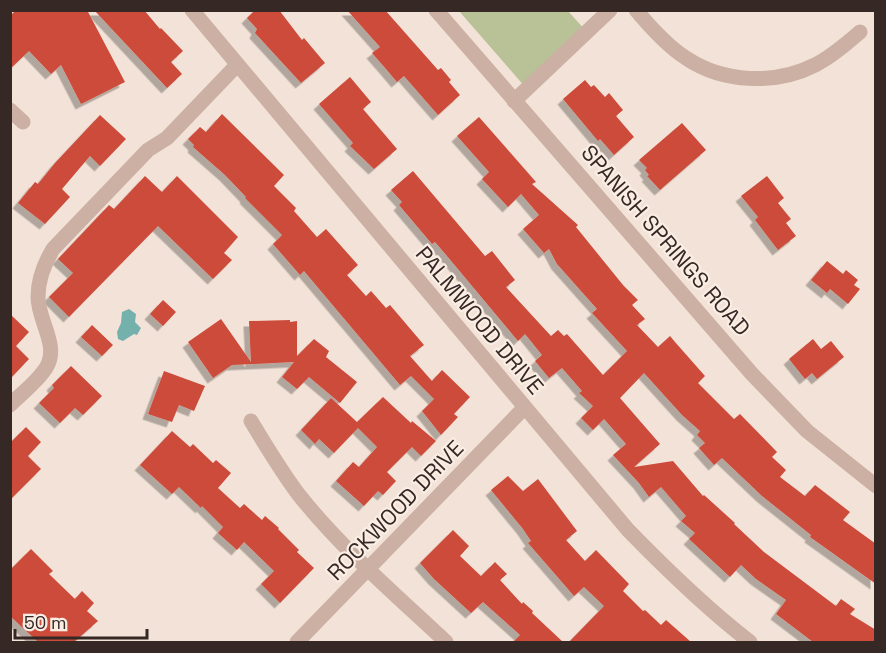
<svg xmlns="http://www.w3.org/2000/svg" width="886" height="653" viewBox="0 0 886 653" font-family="'Space Grotesk',sans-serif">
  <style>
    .green { fill: #b9c297 }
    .water { fill: #75b1ac }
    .building { fill: #cd4b3a; filter: url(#shadow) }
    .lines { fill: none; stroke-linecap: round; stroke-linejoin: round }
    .minor { stroke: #cbb0a3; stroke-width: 15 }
    .tertiary { stroke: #cbb0a3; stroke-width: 15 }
    .labels { text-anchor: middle; stroke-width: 4.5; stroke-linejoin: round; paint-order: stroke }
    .street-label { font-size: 22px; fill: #352825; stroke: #faede3 }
  </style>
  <defs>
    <filter id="shadow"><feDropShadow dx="-5.5" dy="5.5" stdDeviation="0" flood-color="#0004"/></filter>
  </defs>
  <rect width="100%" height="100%" fill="#f2e2d7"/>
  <path class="green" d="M459 11H568L586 31 526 88Z"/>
  <path class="water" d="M129 309 136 314 135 322 141 328 137 335 134 334 123 341 118 339 117 332 121 323 122 312Z"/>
  <path class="building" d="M16 10H87L125 82 81 104 61 65 51 74 29 51 10 69V16Z
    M94 10H144L160 29 161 28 183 51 171 62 182 74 167 88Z
    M255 10H279L302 40 304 38 325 63 301 83 255 33 257 29 247 18Z
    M347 10H385L438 70 441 68 451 80 449 82 460 95 438 115 404 76 397 82 386 69 372 53 380 47Z
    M350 77 371 102 363 109 397 149 374 169 350 146 353 143 319 104Z
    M585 80 591 87 594 85 605 97 609 93 623 110 616 116 634 137 614 155 600 139 598 141 563 99Z
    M222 114 284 175 274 186 296 208 294 211 317 237 326 229 358 265 347 275 366 296 371 291 386 308 390 305 424 345 410 356 432 381 442 370 470 397 454 414 458 417 441 435 422 411 434 399 411 376 400 385 304 271 300 275 273 244 282 235 245 198 246 197 225 175 193 147 194 145 188 139 200 127 206 132Z
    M100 115 126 139 100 166 90 156 62 189 70 197 45 224 18 203 35 182 38 184 55 163Z
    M479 117 536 182 532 184 578 225 576 227 623 285 638 300 632 305 645 319 637 325 658 347 670 336 675 342 705 376 698 383 734 419 740 414 777 452 772 457 786 470 780 477 805 496 815 485 850 512 843 520 876 544V584L810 537 811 535 762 496 722 458 714 465 699 448 705 443 697 435 700 431 682 415 644 373 620 398 660 444 634 467 673 461 703 496 704 495 735 523 734 524 764 552 836 606 841 599 855 609 850 614 876 630V642H813L776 614 786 600 756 579 741 565 730 577 689 539 695 533 681 521 686 516 661 487 649 497 639 483 613 455 626 444 604 419 593 430 581 418 593 406 579 393 582 391 562 368 549 378 535 361 542 355 525 334 518 341 447 256 435 242 432 244 399 205 402 202 391 190 413 171 485 256 492 251 515 280 506 287 551 336 558 330 564 336 567 334 603 375 627 351 592 313 597 309 557 264 549 249 544 253 523 229 539 215 521 194 508 207 482 179 489 172 457 136Z
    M682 123 706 150 660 190 647 176 649 175 645 170 647 168 639 160Z
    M145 176 162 192 177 176 238 237 224 253 232 260 213 279 158 226 69 317 49 297 73 273 58 259 109 205 114 209Z
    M767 176 784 198 778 203 791 219 786 223 796 236 778 250 755 220 758 217 741 196Z
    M827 261 843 274 846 270 858 280 854 285 860 289 848 304 830 289 827 293 811 280Z
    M163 300 176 312 163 326 150 314Z
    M10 314 29 332 16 346 29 359 10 379Z
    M221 319 251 362 249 321 290 320V322L297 321V356L314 339 329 351 326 357 357 382 340 403 309 377 297 389 282 377 294 362 232 365 213 378 188 342Z
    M92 325 113 345 102 356 81 337Z
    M813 339 821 349 831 341 844 357 817 379 812 373 805 379 789 359Z
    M71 366 102 396 83 415 75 408 60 423 39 403 54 388 52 385Z
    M164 371 205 386 194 411 179 405 172 422 148 414Z
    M383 397 411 423 412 421 436 441 421 456 412 447 387 472 396 481 383 495 378 491 364 506 336 481 353 462 359 467 377 447 358 428 334 453 319 439 315 444 301 430 331 398 357 422Z
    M26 427 41 442 28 456 41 469 10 500V443Z
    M172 431 190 447 193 444 213 463 216 460 231 473 218 488 240 508 244 504 262 520 265 516 279 528 278 529 299 550 297 552 314 568 280 603 261 584 274 571 244 542 237 550 218 533 223 527 202 506 201 508 179 487 172 494 140 465Z
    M508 476 523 491 538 479 577 531 566 540 585 561 596 550 629 584 623 591 643 611 645 610 661 625 666 620 691 642H569L604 606 584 587 574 596 528 543 531 541 523 529 491 490Z
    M453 530 469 546 460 556 481 576 495 562 507 574 500 580 522 604 523 602 533 611 532 613 563 642H513L520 635 483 602 471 613 434 579 420 563Z
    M31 549 53 571 49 574 75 599 82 591 94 603 87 611 98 621 74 642H38L10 616V570Z"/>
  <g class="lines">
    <path class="minor" d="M192 10 628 530C667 570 706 608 750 642
      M636 10C651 28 667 46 686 58 723 83 776 85 815 65 831 57 846 44 860 32
      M514 101 610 10
      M10 110 23 122
      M10 405C22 393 37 382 46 368 60 346 38 321 38 297 38 279 44 264 53 249L148 150 167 138 237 65
      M251 421C266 446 281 471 299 495 342 549 396 595 446 642
      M297 642 524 408"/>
    <path class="tertiary" d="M436 10 752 374 807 431 876 486"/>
  </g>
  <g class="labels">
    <g class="street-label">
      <text transform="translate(666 240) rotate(49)" y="8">SPANISH SPRINGS ROAD</text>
      <text transform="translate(480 320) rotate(50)" y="8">PALMWOOD DRIVE</text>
      <text transform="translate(395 510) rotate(-46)" y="8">ROCKWOOD DRIVE</text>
    </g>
  </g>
  <rect width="886" height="653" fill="none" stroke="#352825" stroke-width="24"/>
  <path d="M15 629v9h132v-9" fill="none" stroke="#352825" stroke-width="3"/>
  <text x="24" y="629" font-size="18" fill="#352825" stroke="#faede3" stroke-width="4.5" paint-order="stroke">50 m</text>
</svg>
